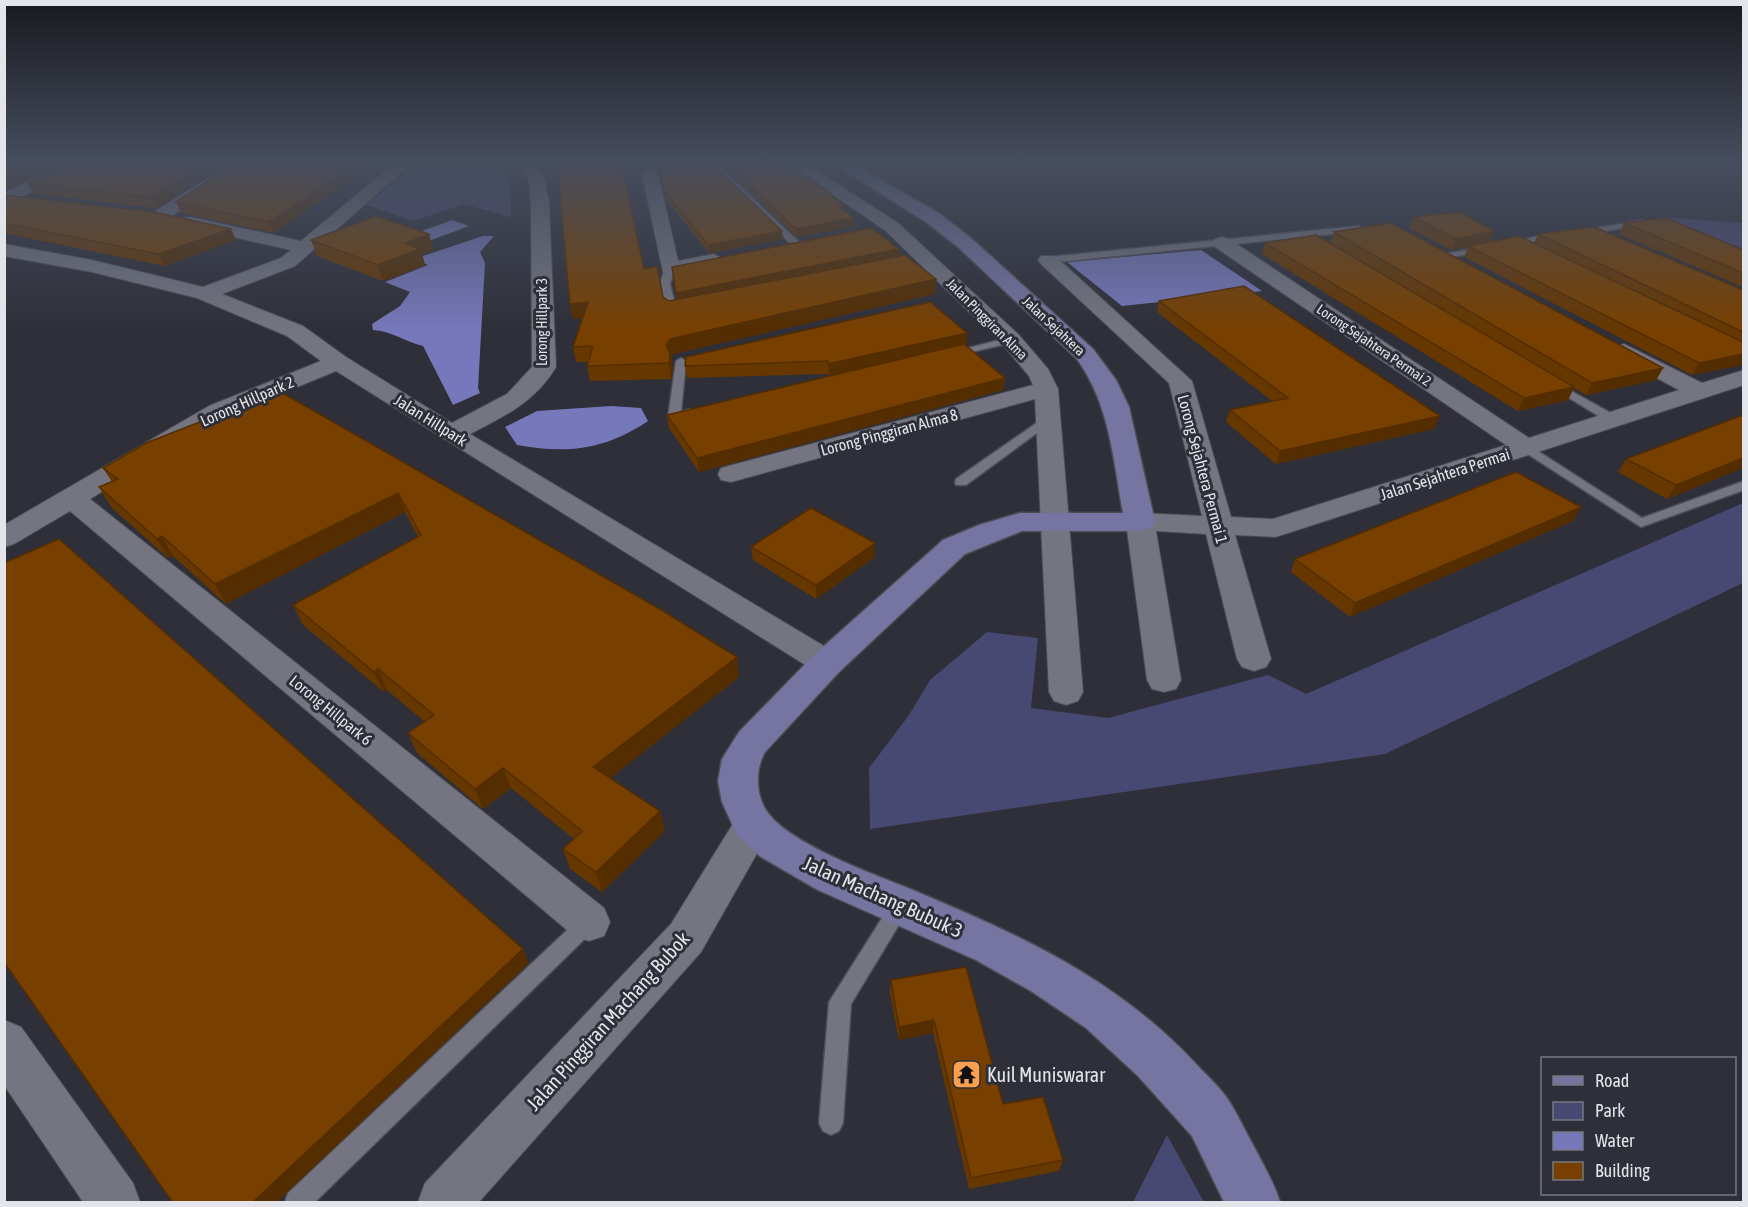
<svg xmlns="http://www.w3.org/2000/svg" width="1748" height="1207" viewBox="0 0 1748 1207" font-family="'Asap Condensed',sans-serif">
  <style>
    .green { fill: #484972 }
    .water { fill: #7678bb }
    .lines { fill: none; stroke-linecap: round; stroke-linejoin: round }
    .service-casing { stroke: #4c4d54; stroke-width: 3 }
    .minor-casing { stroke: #4c4d54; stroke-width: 2 }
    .secondary-casing { stroke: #4c4d54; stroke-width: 3 }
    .service { fill: #747580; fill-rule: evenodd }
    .minor { fill: #747580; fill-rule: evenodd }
    .secondary { fill: #7675a1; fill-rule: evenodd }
    .wall { fill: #673700 }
    .shaded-wall { fill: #542d00 }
    .building { fill: #784000; stroke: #542d00; stroke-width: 1.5 }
    .labels { text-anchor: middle; stroke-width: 6; stroke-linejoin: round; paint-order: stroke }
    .far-street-label { font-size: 14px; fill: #e4e5eb; stroke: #2e2f38 }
    .street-label { font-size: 16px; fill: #e4e5eb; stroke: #2e2f38 }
    .near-street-label { font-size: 20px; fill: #e4e5eb; stroke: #2e2f38 }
    .near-poi-label { font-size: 20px; fill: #e4e5eb; stroke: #2e2f38; text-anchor: start }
  </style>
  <rect width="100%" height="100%" fill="#2e2f38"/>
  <path class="green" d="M420 162H500L510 186 511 217 464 204 413 221 366 205Z
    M1658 217 1743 223V252Z
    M1743 503V583L1385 754 870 829 869 768 909 715 930 680 987 632 1038 638 1031 708 1108 718 1268 675 1306 694Z
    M1167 1135 1204 1202H1133Z"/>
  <path class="water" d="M452 220 469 226 426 242 408 236Z
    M483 236H494L480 252 485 263 478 388 480 393 453 405 423 346C403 341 392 331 373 330L372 324 400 306 410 292 385 282 428 265 414 259Z
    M1201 250 1262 291 1122 306 1067 262Z
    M611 406 641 408 648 421C605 450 567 454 517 445L505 427 537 411Z"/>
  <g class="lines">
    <defs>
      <path id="service" d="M707 162H715L800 243V247H794Z
        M1641 220 1644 221V225L1579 235 1575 232Z
        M1359 226 1363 229 1362 231 1048 263 1043 260 1048 257Z
        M1555 232 1558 233V237L1508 247 1504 244Z
        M1485 246 1488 247V251L1446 258 1441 255Z
        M670 265 675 268 670 284 676 307 681 306 686 309 672 314 667 311 660 284 665 268Z
        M1011 337 1016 340 1015 342 950 357 945 354Z
        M681 358 686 361 681 412 690 409 696 413 674 421 668 417 676 361Z
        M1555 382 1618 417 1620 420 1618 423H1610L1551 387V383Z
        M1048 415 1054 419 1052 422 966 485H956L955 482 956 479Z
        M1527 444 1642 518 1744 481V490L1641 527 1523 451V445Z
        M901 896 908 899 911 905 851 1004 843 1123 839 1131 831 1135 823 1131 819 1123 829 1002 894 899Z
        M589 913 596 916 599 922 596 928 315 1202H285L288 1193 582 916Z"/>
      <path id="minor" d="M68 162H88L13 202H4V193Z
        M233 162H251L166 220H154L151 216 154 212Z
        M396 162H413L295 266 222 294 303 326 346 357 452 423 507 394 532 367 531 203 529 181 520 162H536L545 181 549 203 556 367C535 402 505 416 470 434L839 655 844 663 839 671 827 675 815 671 336 371 227 416 90 499 604 908 610 922 604 936 589 941 574 936 70 511 14 544 4 547V525L209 406 321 361 287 336 197 298 92 272 4 256V244L92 260 203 287 281 258 291 250 184 226 181 222 184 218 190 217 301 241Z
        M785 162H803L898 223 1019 335 1048 369 1058 389 1083 692 1078 701 1066 705 1054 701 1049 692 1035 399 731 482 721 480 718 474 721 468 1033 385 1029 376 1003 345 886 231Z
        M650 169 658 174 678 261 714 254 724 260 721 264 670 274 663 272 642 174Z
        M1222 237 1229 239 1529 438 1679 390 1616 356 1613 351 1616 346 1624 344 1702 383 1744 370V385L1285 534 1275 537 1235 535 1271 659 1266 667 1254 671 1242 667 1237 659 1206 534 1156 531 1181 680 1176 689 1164 692 1152 689 1147 680 1126 522 1130 516 1140 513 1202 516 1169 383 1041 264 1038 260 1041 256H1055L1192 381 1231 517 1273 519 1506 445 1215 247 1213 243 1215 239Z
        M753 809 767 814 773 825 701 952 479 1202H418L425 1183 671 924 739 814Z
        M4 1020 21 1027 133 1183 140 1202H83L4 1085Z"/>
      <path id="secondary" d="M831 162H850L940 214 972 239 1093 349 1116 380 1129 407 1155 522 1151 528 1140 531H1022L965 554 839 672 765 752C755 769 755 796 768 813 790 843 867 872 903 886 1013 932 1112 974 1196 1064 1207 1076 1221 1088 1229 1101 1238 1115 1245 1131 1253 1145 1263 1164 1274 1183 1280 1202H1224L1192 1136 1138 1076 1086 1028 1031 991 976 960 818 890 761 857 738 837 722 802 718 781 722 759 739 732 815 654 943 540 979 525 1020 513H1123C1113 458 1110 405 1077 359L958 247 926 222Z"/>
    </defs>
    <use href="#service" class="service-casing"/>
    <use href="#minor" class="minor-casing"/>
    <use href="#secondary" class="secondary-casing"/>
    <use href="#service" class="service"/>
    <use href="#minor" class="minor"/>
    <use href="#secondary" class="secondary"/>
  </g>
  <path class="wall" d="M69 162H229L156 208 33 194 28 183Z
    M236 162H375L274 233 181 213 176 202Z
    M550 162H617L644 269 663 297 669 301 677 300 672 267 899 257 935 294 673 354 671 356 673 368 671 379 590 381 587 366 588 362H576L573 347 583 318 573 319 570 304 559 183Z
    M718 162H783L854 218V226L797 237Z
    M656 164 783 239 709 253 666 199 660 173 657 171Z
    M4 195 236 240 164 266 4 233Z
    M1413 217 1494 231 1490 241 1534 243 1538 234 1743 290V354L1692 375 1464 257 1468 246 1452 250 1409 228Z
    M1624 223 1743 250V287L1619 234Z
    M1334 232 1663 368 1656 380 1586 395 1574 388 1568 400 1518 411 1262 254 1265 243H1330Z
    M429 234 433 250 422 254 425 265 383 281 317 256 311 240Z
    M1159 301 1434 429 1276 464 1226 422 1230 410 1272 401 1157 312Z
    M967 333 966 345H965L1005 378 1003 390 699 472 669 428 667 415 829 376 828 374 687 378 685 366Z
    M279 391 737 657 739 677 610 778 660 811 665 831 602 892 570 869 563 849 574 839 511 788 483 809 417 753 408 733 425 722 387 690 384 692 303 625 293 605 418 537 405 512 226 604 173 556 168 558 111 507 99 487 112 482 103 468Z
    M1743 415V468L1667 499 1618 472 1626 459Z
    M1581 507 1573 521 1350 617 1291 572 1295 559Z
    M751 547 875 557 816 599 753 560Z
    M966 967 1003 1104 1063 1160 1059 1171 969 1189 933 1033 899 1040 890 994 891 980Z"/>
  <path class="shaded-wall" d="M38 162H64L4 192V178Z
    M209 162H229L156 208 151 197Z
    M357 162H375L274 233 269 222Z
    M854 218V226L797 237 796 229Z
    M231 229 236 240 164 266 158 254Z
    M782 231 783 239 709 253 708 245Z
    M1494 231 1490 241 1452 250 1456 239Z
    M429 234 433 250 422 254 425 265 383 281 378 265 406 243Z
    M899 249V260L678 304 676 293Z
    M936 279 935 294 673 354 671 356 673 368 671 379 666 345 670 339Z
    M588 302 591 317 573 319 570 304Z
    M967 333 966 345 829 376 828 364Z
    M1743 354V365L1692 375 1699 363Z
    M1663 368 1656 380 1586 395 1592 383Z
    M1005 378 1003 390 699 472 697 458Z
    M1574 387 1568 400 1518 411 1524 398Z
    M1440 416 1434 429 1276 464 1280 451Z
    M1743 458V468L1667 499 1676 485Z
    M398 493 405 512 226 604 215 584Z
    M1581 507 1573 521 1350 617 1355 603Z
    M162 536 173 556 168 558 157 539Z
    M875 543V557L816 599V585Z
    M737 657 739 677 599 787 593 767Z
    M378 669 387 690 384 692 374 672Z
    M503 768 511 788 483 809 475 789Z
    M660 811 665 831 602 892 596 872Z
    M523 949 529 963 276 1203H252Z
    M934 1020 933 1033 899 1040V1027Z"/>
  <path class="building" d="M4 162H38L4 178Z
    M69 162H209L151 197 28 183Z
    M236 162H357L269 222 176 202Z
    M552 162H617L623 171 644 269 657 266 663 297 669 301 905 255 936 279 670 339 666 345 670 353 669 363 587 366 593 346 573 347 588 302 570 304 558 174Z
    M673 162H710L782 231 708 245 665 192 659 166 656 164Z
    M725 162H783L790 167 816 182 844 206 840 207 854 218 796 229Z
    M4 195 154 212 231 229 158 254 4 223Z
    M1460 212 1494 231 1456 239 1413 217Z
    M376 216 429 234 406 243 420 249 378 265 311 240Z
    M1666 218 1743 250V273L1624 223Z
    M1391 223 1663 368 1592 383 1334 232Z
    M1594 227 1743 290V332L1538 234Z
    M871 228 899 249 676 293 672 267Z
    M1316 235 1574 387 1524 398 1265 243Z
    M1519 236 1743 342V354L1699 363 1468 246Z
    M1244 286 1440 416 1280 451 1230 410 1288 398 1159 301Z
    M930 302 967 333 828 364V361L685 366 686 357Z
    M964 344 1005 378 697 458 667 415Z
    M279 391 663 611 737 657 593 767 660 811 596 872 563 849 582 831 503 768 475 789 408 733 434 715 378 669 374 672 293 605 421 535 398 493 215 584 162 536 157 539 99 487 118 479 103 468 146 443Z
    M1743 415V458L1676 485 1626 459Z
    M1516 472 1581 507 1355 603 1295 559Z
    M811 508 875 543 816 585 751 547Z
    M59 539 523 949 252 1203H173L4 962V563Z
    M966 967 1003 1104 1043 1097 1063 1160 971 1178 934 1020 899 1027 891 980Z"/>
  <linearGradient id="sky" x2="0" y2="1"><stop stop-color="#191a1f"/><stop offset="0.49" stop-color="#464d5e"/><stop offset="1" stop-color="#464d5e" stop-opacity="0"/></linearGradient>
  <rect width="1748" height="331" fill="url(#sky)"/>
  <defs>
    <symbol id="temple-square" viewBox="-11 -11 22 22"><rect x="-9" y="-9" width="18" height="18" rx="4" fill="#fa9f4e" stroke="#2e2f38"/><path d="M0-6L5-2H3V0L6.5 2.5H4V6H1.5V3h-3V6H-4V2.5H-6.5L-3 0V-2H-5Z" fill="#111"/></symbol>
  </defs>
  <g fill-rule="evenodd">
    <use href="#temple-square" x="950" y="1058" width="33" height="33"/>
  </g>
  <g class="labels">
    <g class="far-street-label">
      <text transform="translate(987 319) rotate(45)" y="5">Jalan Pinggiran Alma</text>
      <text transform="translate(542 322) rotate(-90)" y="5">Lorong Hillpark 3</text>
      <text transform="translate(1054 326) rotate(43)" y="5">Jalan Sejahtera</text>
      <text transform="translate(1374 345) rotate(34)" y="5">Lorong Sejahtera Permai 2</text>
    </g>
    <g class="street-label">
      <text transform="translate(247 401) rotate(-24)" y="6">Lorong Hillpark 2</text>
      <text transform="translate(431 420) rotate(32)" y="6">Jalan Hillpark</text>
      <text transform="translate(889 432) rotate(-15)" y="6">Lorong Pinggiran Alma 8</text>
      <text transform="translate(1203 469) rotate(75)" y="6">Lorong Sejahtera Permai 1</text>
      <text transform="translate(1445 474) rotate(-18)" y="6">Jalan Sejahtera Permai</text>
      <text transform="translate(331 710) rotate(39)" y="6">Lorong Hillpark 6</text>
    </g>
    <g class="near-street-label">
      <text transform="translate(883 897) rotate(24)" y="7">Jalan Machang Bubuk 3</text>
      <text transform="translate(608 1021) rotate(-48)" y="7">Jalan Pinggiran Machang Bubok</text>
    </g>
    <g class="near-poi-label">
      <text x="987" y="1082">Kuil Muniswarar</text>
    </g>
  </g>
  <rect width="1748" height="1207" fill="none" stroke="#e4e5eb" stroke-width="12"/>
  <rect x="1541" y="1057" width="195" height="138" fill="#2e2f38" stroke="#777880" stroke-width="1.5"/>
  <rect x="1553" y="1076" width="30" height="9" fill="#7675a1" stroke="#777880" stroke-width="1.5"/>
  <text x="1595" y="1087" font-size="18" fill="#e4e5eb">Road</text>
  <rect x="1553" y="1102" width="30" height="18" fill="#484972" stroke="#777880" stroke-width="1.5"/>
  <text x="1595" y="1117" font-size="18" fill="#e4e5eb">Park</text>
  <rect x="1553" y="1132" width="30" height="18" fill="#7678bb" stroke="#777880" stroke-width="1.5"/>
  <text x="1595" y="1147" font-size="18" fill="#e4e5eb">Water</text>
  <rect x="1553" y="1162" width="30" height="18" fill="#784000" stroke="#777880" stroke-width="1.5"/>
  <text x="1595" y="1177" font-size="18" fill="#e4e5eb">Building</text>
</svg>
